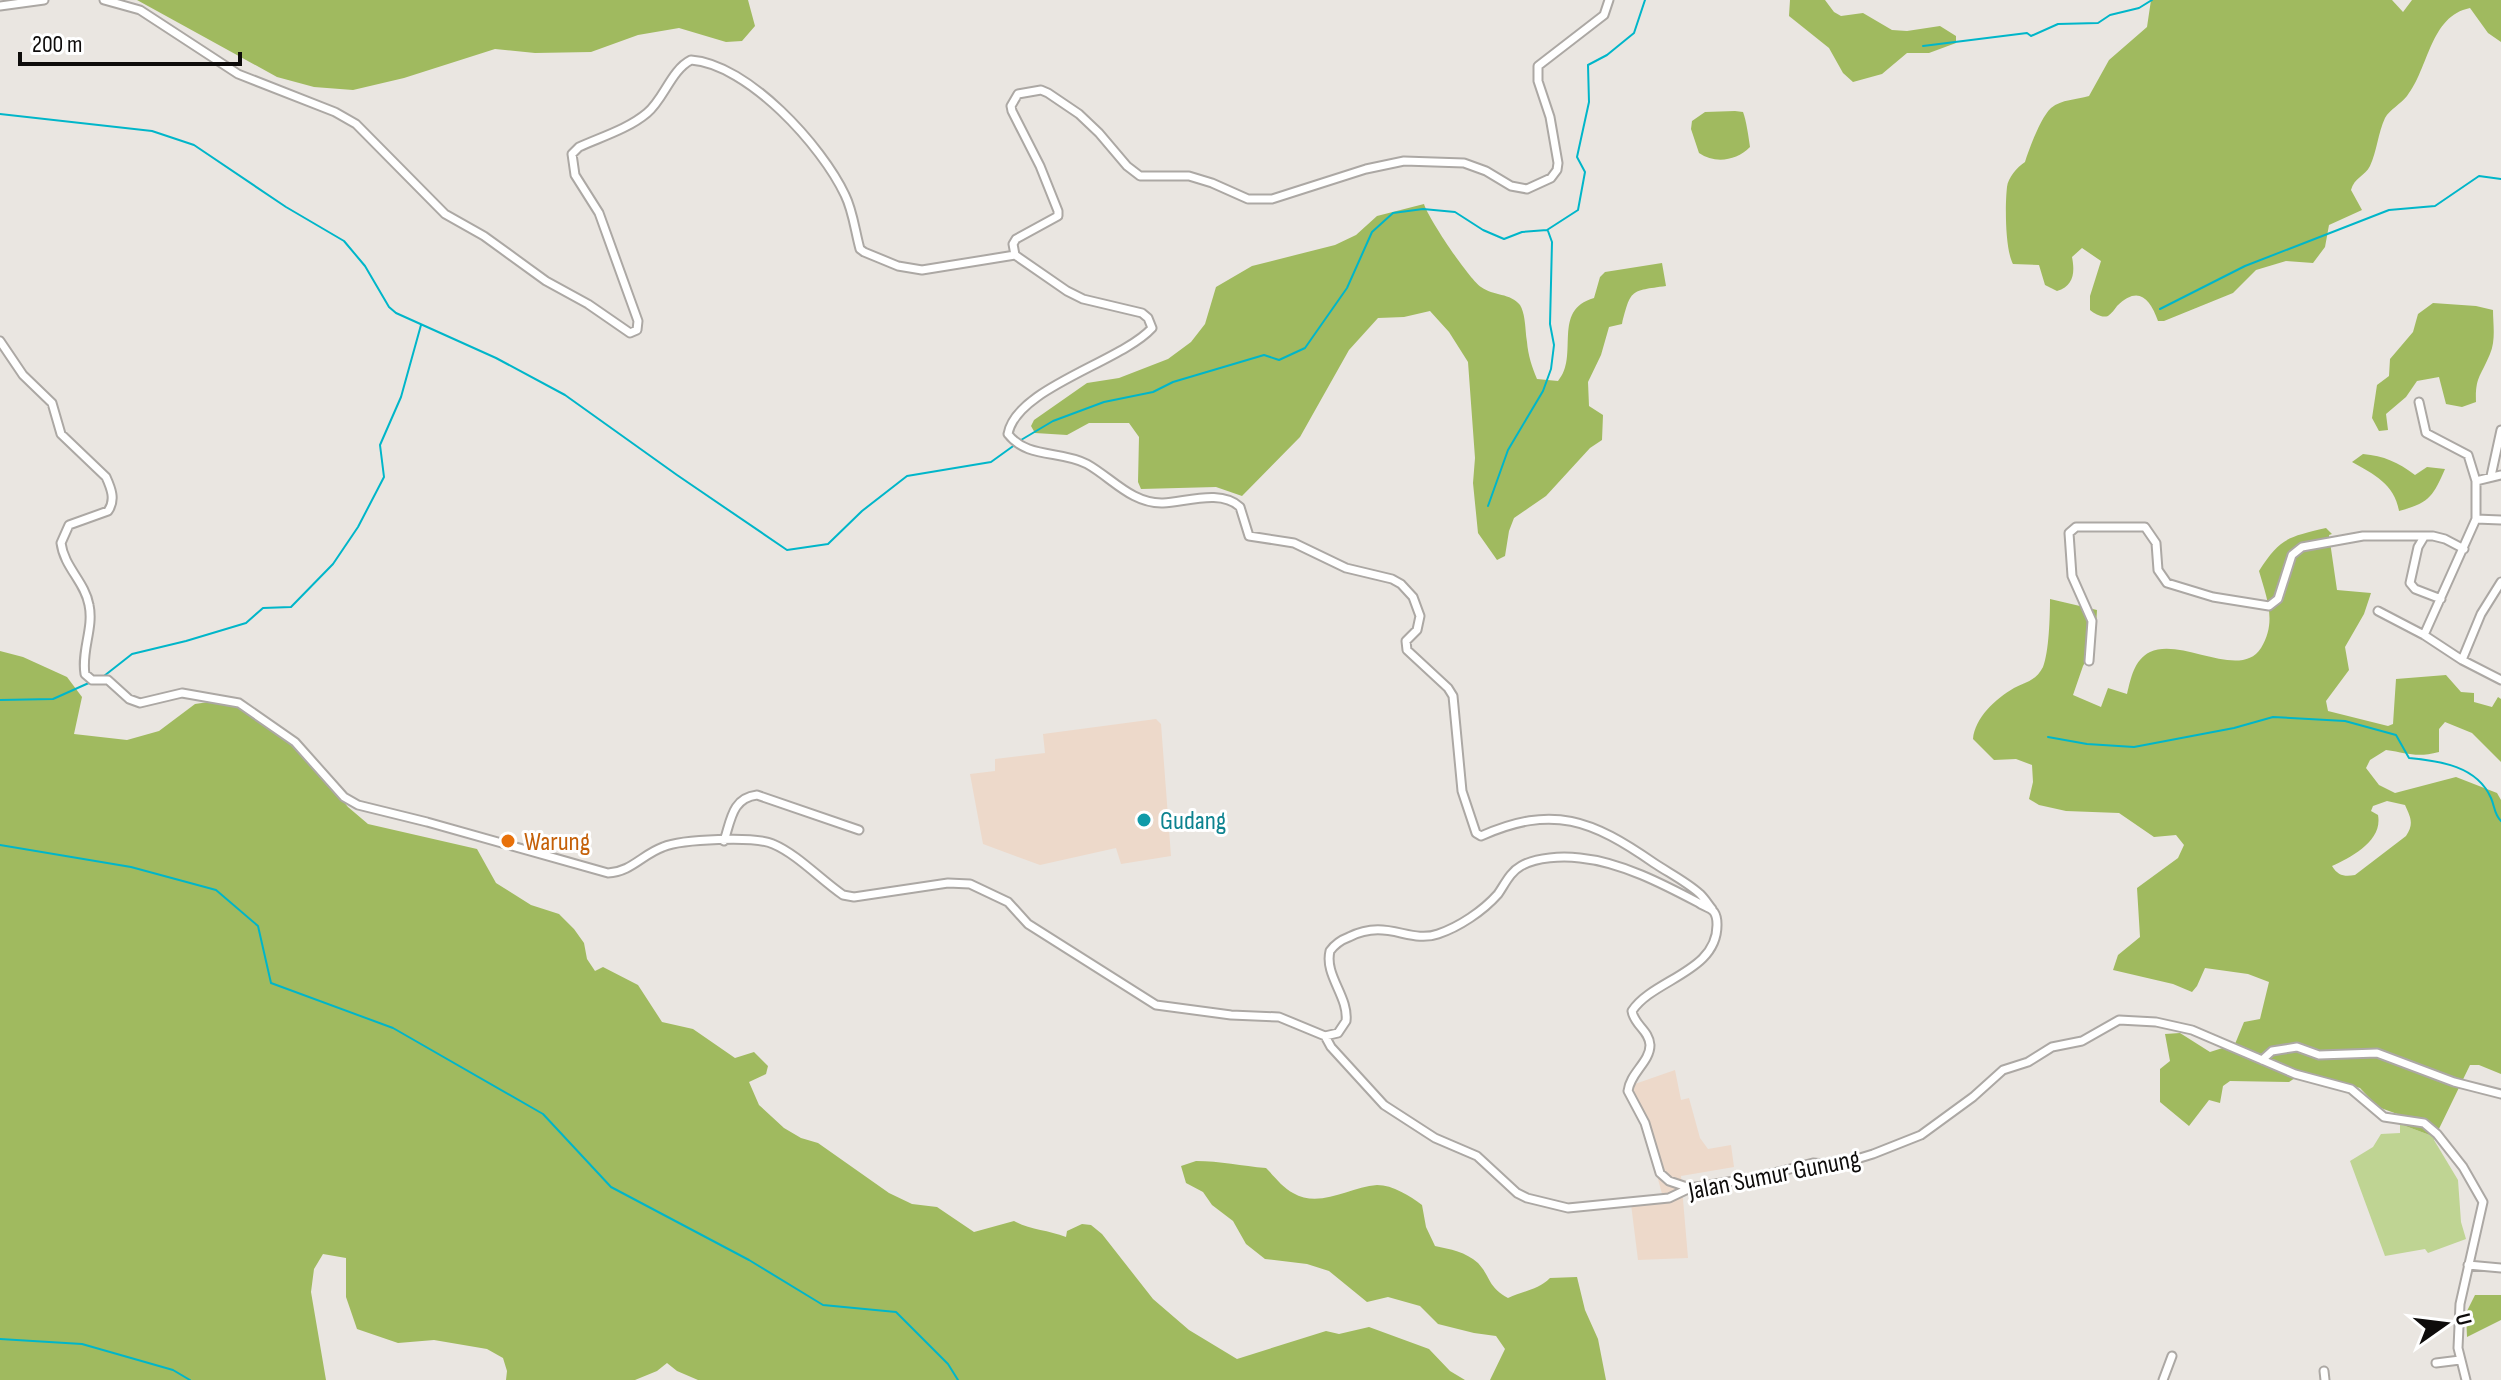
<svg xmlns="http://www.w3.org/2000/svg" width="2501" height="1380" viewBox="0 0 2501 1380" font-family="'Sofia Sans Condensed',sans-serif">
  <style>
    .industrial { fill: #edd9ca }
    .green { fill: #bfd493 }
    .forest { fill: #a0ba5f; fill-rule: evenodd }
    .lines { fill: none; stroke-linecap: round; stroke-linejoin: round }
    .stream { stroke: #00b6c9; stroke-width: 2 }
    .street-casing { stroke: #aca8a4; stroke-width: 11 }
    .street { stroke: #fff; stroke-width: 7 }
    .culture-dot { fill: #0f9aa8; stroke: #fff; stroke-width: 3 }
    .food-dot { fill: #e8710a; stroke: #fff; stroke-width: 3 }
    .labels { text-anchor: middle; stroke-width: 6; stroke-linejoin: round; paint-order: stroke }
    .culture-label { font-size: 26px; fill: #0d838f; stroke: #fff; text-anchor: start }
    .food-label { font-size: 26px; fill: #c56008; stroke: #fff; text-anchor: start }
    .street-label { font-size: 26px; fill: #0e0c0b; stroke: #fff }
  </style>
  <rect width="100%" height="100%" fill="#eae6e1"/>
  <path class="industrial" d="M1156 719 1161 724 1171 856 1121 864 1116 848 1040 865 983 844 970 774 995 771V759L1045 753 1043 734Z
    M1675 1070 1681 1100 1689 1098 1700 1138 1708 1149 1731 1145 1734 1167 1681 1176 1688 1258 1638 1260 1631 1204 1664 1201 1632 1085Z"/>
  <path class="green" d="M2400 1124 2435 1137 2434 1140 2458 1180 2461 1222 2466 1239 2428 1253 2425 1249 2385 1256 2350 1161 2373 1147 2381 1134 2400 1133Z"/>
  <path class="forest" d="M137 0H748L755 26 742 41 726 42 679 28 638 35 591 52 535 53 495 49 404 78 353 90 314 87 277 77Z
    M1790 0H1825L1834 12 1841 16 1863 13 1892 30 1907 31 1940 26 1956 36V43L1929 53H1907L1882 74 1853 82 1843 73 1829 48 1789 16Z
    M2151 0H2392L2403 12 2412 0H2501V42L2488 33 2470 8C2430 16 2429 68 2407 96 2401 104 2390 109 2385 118 2378 133 2377 151 2370 166 2365 176 2354 178 2351 190L2362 210 2329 225 2325 247 2313 263 2286 261 2256 270 2233 293 2164 321H2158C2150 298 2138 285 2117 306 2115 309 2111 314 2108 316 2102 318 2095 314 2090 310V296L2101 261 2082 248 2072 257C2075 272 2074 286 2057 291L2045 285 2039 265 2013 264C2005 249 2005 205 2007 187 2008 178 2017 167 2025 162 2029 149 2041 117 2051 108 2062 99 2076 100 2089 96L2109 60 2147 27Z
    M1735 111 1743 112C1746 119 1749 139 1750 147 1736 161 1715 164 1699 153L1691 129 1692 121 1705 112Z
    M1424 204C1428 218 1469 279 1481 287 1493 296 1511 293 1520 305 1526 315 1525 331 1527 342 1528 355 1532 367 1537 379L1558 381C1580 356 1551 310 1594 298L1600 277 1605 272 1662 263 1666 286C1630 291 1631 289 1622 324L1609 327 1601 355 1588 382 1589 406 1603 415 1602 440 1590 448 1546 496 1514 518 1509 531 1505 556 1497 560 1478 533 1473 483 1475 458 1468 362 1449 332 1430 311 1404 317 1378 318 1349 350 1300 437 1242 496 1216 487 1141 489 1138 482 1139 437 1129 423H1089L1067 435 1035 433 1031 426 1034 420 1087 383 1119 378 1168 359 1191 342 1205 324 1216 287 1252 266 1335 245 1356 235 1377 216Z
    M2433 303 2476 306 2493 310C2493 324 2496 340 2490 354 2481 376 2475 377 2476 402L2462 407 2446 404 2439 377 2417 381 2406 397 2386 414 2388 430 2379 431 2372 418 2377 385 2389 376 2390 359 2413 332 2418 314Z
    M2363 454C2384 456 2398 462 2415 475L2427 467 2445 469C2433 496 2430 503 2399 511 2395 485 2374 474 2352 462Z
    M2326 528 2332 534 2329 535 2337 590 2371 593 2364 614 2345 647 2349 670 2326 701 2328 711 2388 726 2393 724 2396 679 2446 675 2461 692 2474 693V702L2492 707 2498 697 2501 699V762L2472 733 2445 722 2439 729V752C2416 758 2408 753 2386 750L2370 760 2366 768 2379 785 2395 793 2456 777 2497 793 2501 800V1074L2479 1065H2470L2435 1137 2400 1124V1115L2378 1107 2360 1088 2304 1072 2289 1082 2230 1081 2223 1086 2220 1103 2209 1100 2189 1126 2160 1102V1069L2170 1061 2165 1034 2180 1033 2210 1052 2235 1044 2244 1022 2260 1019 2269 982 2248 974 2205 968 2197 986 2192 992 2173 984 2113 970 2118 955 2140 937 2137 888 2178 858 2184 845 2176 835 2154 837 2119 813 2066 811 2039 805 2029 799 2033 782 2032 765 2016 759 1994 760 1973 739C1975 718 1995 699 2014 688 2025 682 2036 681 2043 667 2049 652 2050 616 2050 599L2097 610 2095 644 2083 666 2073 695 2101 707 2108 688 2127 694C2131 678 2134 660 2150 652 2182 637 2240 681 2261 648 2277 622 2267 599 2259 571 2280 538 2288 537 2326 528ZM2387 801 2405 805C2411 818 2414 824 2406 836L2355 875C2345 877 2338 876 2332 866 2351 857 2383 841 2378 815L2371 811 2373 806Z
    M0 651 23 657 67 677 82 697 74 734 127 740 159 731 195 704 215 701 236 705 295 744 348 807 368 824 477 849 496 883 531 905 559 914 574 929 584 943 587 959 595 971 603 967 638 985 662 1022 693 1029 735 1058 754 1052 768 1066 766 1074 749 1082 759 1105 784 1128 801 1138 818 1143 889 1193 912 1204 937 1207 974 1232 1014 1221C1030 1230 1048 1230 1066 1237L1067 1231 1082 1224 1091 1225 1102 1234 1153 1299 1189 1330 1237 1359 1326 1331 1339 1334 1369 1327 1429 1349 1450 1371 1465 1380H698L677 1371 667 1363 657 1371 635 1380H506L507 1371 503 1358 487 1349 434 1340 398 1343 357 1329 346 1297V1258L323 1254 314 1269 311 1292 326 1380H0Z
    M1196 1161C1220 1161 1242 1166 1266 1168 1274 1176 1283 1188 1293 1193 1320 1209 1349 1187 1377 1185 1393 1185 1410 1196 1422 1205L1426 1227 1435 1246C1450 1249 1466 1252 1478 1263 1491 1277 1487 1286 1508 1298 1523 1291 1538 1290 1550 1278L1577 1277 1585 1310 1598 1339 1606 1380H1490L1505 1349 1496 1336 1474 1333 1438 1324 1420 1306 1388 1297 1367 1302 1329 1271 1307 1264 1265 1259 1246 1244 1233 1221 1212 1205 1203 1192 1186 1183 1181 1166Z
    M2475 1295H2501V1320L2467 1337 2466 1313Z"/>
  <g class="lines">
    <path class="stream" d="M1923 46 2027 33 2031 36 2058 24 2098 23 2110 15 2139 8 2152 0
      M0 114 152 131 194 145 286 207 344 241 365 266 389 307 396 313 496 358 565 395 677 475 787 550 828 544 862 511 907 476 991 462 1016 444
      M2160 309 2245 266 2389 210 2435 206 2479 176 2501 179
      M1021 440 1053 421 1104 402 1153 392 1173 382 1264 355 1279 360 1305 348 1347 288 1372 232 1393 213 1423 209 1455 212 1483 230 1504 239 1522 232 1547 230 1578 210 1585 172 1577 157 1589 102 1588 65 1607 55 1634 33 1645 0
      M1488 506 1508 450 1543 391 1551 369 1554 345 1550 324 1552 242 1548 231
      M104 676 132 654 186 641 246 623 263 608 291 607 333 564 358 527 384 477 380 445 401 397 421 325
      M0 700 53 699 91 682
      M2048 737 2087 744 2134 747 2234 728 2273 717 2345 721 2396 735 2409 758C2440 761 2477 766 2491 798 2495 807 2494 814 2501 821
      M0 845 131 867 216 890 258 926 271 983 393 1028 543 1114 611 1187 749 1260 823 1305 896 1312 948 1364 958 1380
      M0 1339 82 1344 173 1370 190 1380"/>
    <defs>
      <path id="street" d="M104 0 140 10 238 74 335 112 356 124 445 214 484 236 546 281 588 304 630 333 637 330 638 321 599 213 575 175 572 154 579 147C601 137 628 129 647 113 664 99 671 70 691 60 748 64 822 146 845 195 853 211 855 231 860 249L864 252 898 266 922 270 1015 255
        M1609 0 1604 15 1538 66V81L1550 117 1558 163 1557 170 1551 178 1527 189 1511 186 1486 171 1464 163 1404 161 1366 169 1272 199H1248L1212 183 1189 176H1140L1127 166 1099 133 1079 114 1048 93 1041 90 1018 94 1011 106 1012 111 1040 166 1058 211V216L1016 239 1013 244 1015 255 1067 291 1083 299 1142 313 1148 318 1152 328C1121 362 1016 388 1008 434 1027 459 1061 450 1087 464 1112 478 1132 504 1163 503 1186 502 1221 489 1240 507L1249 536 1294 543 1346 568 1392 579 1401 584 1413 597 1420 616 1417 630 1406 641 1407 650 1448 688 1453 696 1462 791 1476 833 1481 836C1553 804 1592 820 1654 863 1669 873 1687 882 1700 894 1705 899 1708 904 1712 909
        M0 6 44 0
        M0 341 23 375 52 403 61 434 106 477C111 488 116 500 108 511L69 525 61 543C64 567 85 582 89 605 94 628 81 651 85 674L92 680H108L129 699 140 703 182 693 239 703 295 742 344 797 358 805 427 822 608 873C631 872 643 854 663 847 682 839 755 836 773 844 797 854 821 880 843 895L854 897 948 883 970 884 1008 902 1028 924 1156 1005 1231 1015 1279 1017 1325 1036 1338 1033 1346 1021C1349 997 1324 975 1330 951 1335 944 1341 940 1349 937 1387 918 1409 944 1438 934 1459 927 1483 911 1498 894 1505 884 1510 872 1521 866 1537 857 1562 856 1580 858 1621 862 1663 884 1699 903 1703 906 1711 908 1714 912 1716 915 1717 920 1717 924 1718 972 1653 979 1632 1011 1634 1025 1649 1030 1650 1045 1650 1062 1630 1073 1628 1091L1645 1123 1660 1173 1669 1181 1690 1188
        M2419 402 2426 433 2468 455 2476 481
        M2501 475 2476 481V519L2424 635 2462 660 2501 680
        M2491 476 2501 430
        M2476 519 2501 520
        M2424 537 2418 547 2410 583 2415 589 2441 599
        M2378 611 2424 635
        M2462 660 2481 614 2501 582
        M2089 661 2092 621 2072 576 2069 533 2076 527H2145L2156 543 2158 570 2167 583 2213 597 2269 606 2278 599 2292 555 2302 547 2363 536H2433L2445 539 2464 549
        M724 841C731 820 732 798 757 795L859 830
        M1325 1036 1331 1047 1384 1105 1435 1138 1477 1156 1517 1193 1527 1198 1568 1208 1669 1198 1690 1188 1759 1177 1813 1163 1837 1165 1873 1154 1921 1135 1973 1097 2003 1070 2028 1062 2052 1047 2082 1041 2119 1020 2156 1022 2192 1030 2295 1074 2351 1089 2384 1117 2424 1123 2437 1134 2463 1167 2483 1202 2460 1304 2458 1348 2466 1380
        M2262 1060 2272 1051 2297 1047 2319 1055 2377 1053 2454 1082 2501 1094
        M2468 1265 2501 1268
        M2436 1363 2460 1360
        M2324 1371 2325 1380
        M2163 1380 2172 1356"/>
    </defs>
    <use href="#street" class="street-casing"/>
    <use href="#street" class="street"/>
  </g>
  <circle class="culture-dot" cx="1144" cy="820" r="8"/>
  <circle class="food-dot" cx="508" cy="841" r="8"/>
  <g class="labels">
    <g class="culture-label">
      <text x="1160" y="829">Gudang</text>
    </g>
    <g class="food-label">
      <text x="524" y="850">Warung</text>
    </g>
    <g class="street-label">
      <text transform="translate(1774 1174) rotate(-11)" y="9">Jalan Sumur Gunung</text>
    </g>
  </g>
  <g transform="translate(2445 1324) rotate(76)" stroke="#ffffff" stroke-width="6" paint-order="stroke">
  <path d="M0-6L14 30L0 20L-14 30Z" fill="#0e0c0b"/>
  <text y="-12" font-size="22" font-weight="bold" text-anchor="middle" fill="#0e0c0b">U</text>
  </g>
  <path d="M20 52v12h220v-12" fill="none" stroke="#0e0c0b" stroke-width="4"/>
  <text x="32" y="52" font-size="24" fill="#0e0c0b" stroke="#ffffff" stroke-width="6" paint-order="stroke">200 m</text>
</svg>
